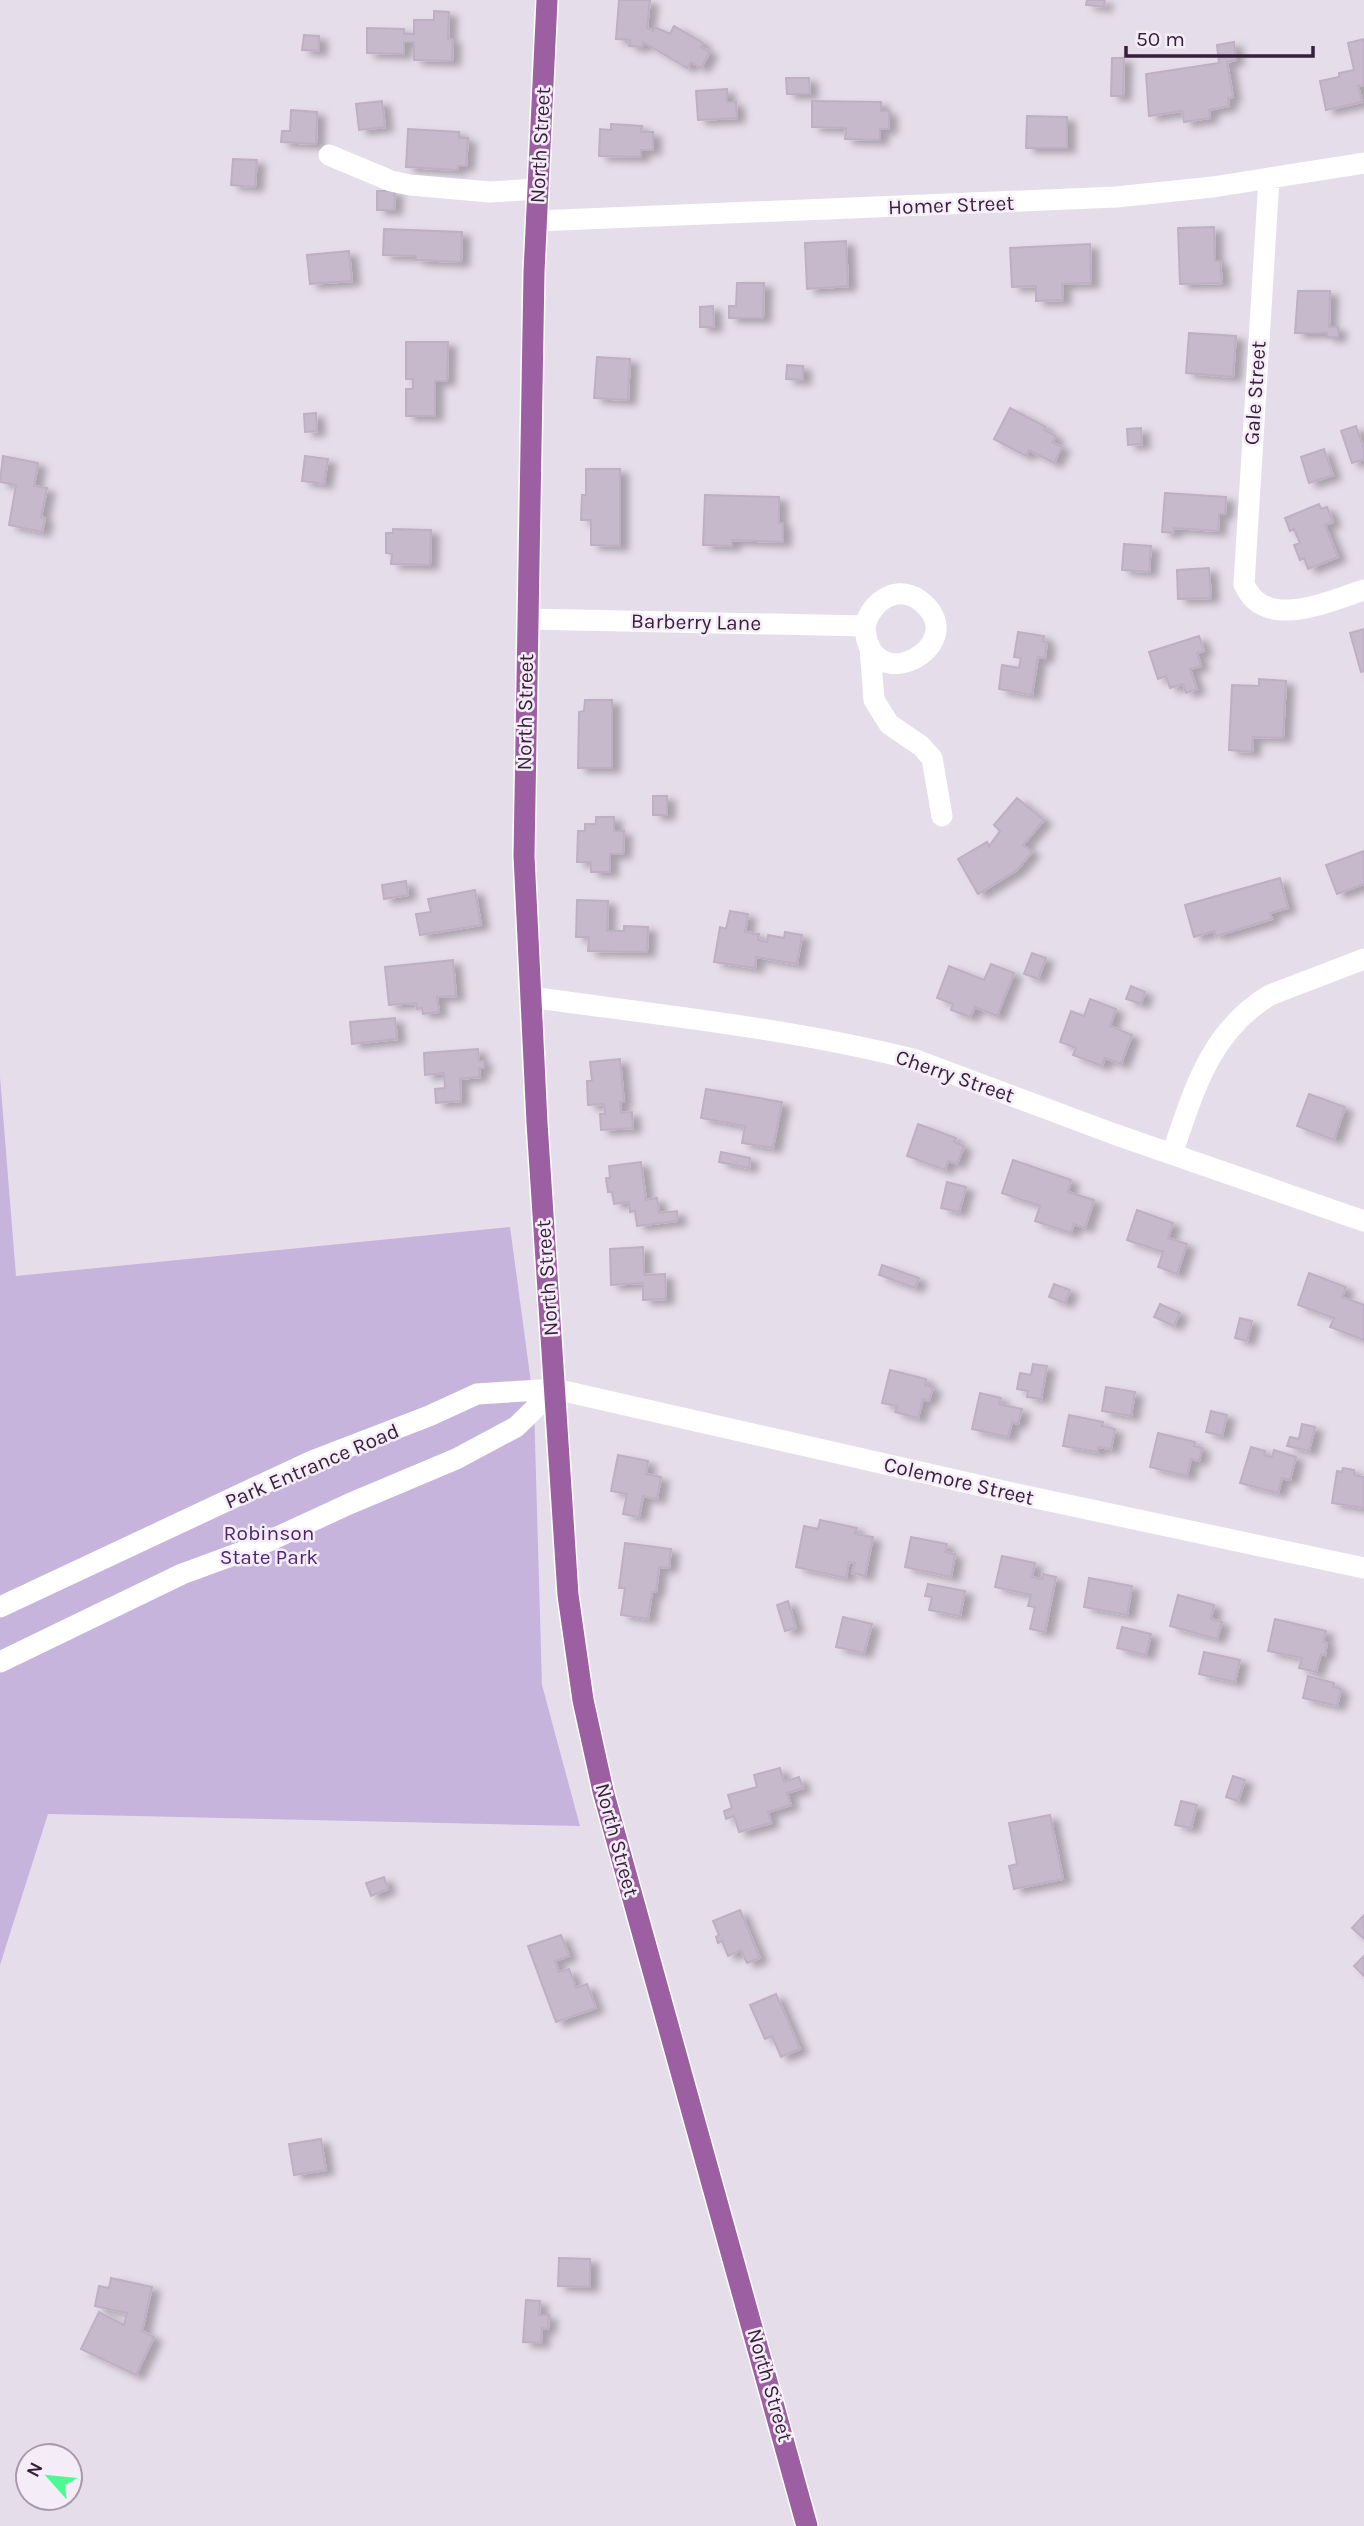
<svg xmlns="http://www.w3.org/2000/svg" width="1364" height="2526" viewBox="0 0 1364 2526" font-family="Karla,sans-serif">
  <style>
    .green { fill: #c6b4dd }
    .building { fill: #c6b9cb; stroke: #bfafc4; stroke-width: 2; filter: url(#shadow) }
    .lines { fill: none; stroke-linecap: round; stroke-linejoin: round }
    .major-casing { stroke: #fff; stroke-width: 24 }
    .minor { stroke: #fff; stroke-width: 21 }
    .major { stroke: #9c5fa2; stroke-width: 21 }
    .labels { text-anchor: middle; stroke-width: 5; stroke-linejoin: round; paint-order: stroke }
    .street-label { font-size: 21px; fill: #371e3a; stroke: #f4edf7 }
    .park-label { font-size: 21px; fill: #502673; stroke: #f4edf7 }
  </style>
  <defs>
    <filter id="shadow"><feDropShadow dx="8" dy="4.5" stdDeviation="3.5" flood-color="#0004"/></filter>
  </defs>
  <rect width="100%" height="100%" fill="#e6ddea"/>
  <path class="green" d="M0 1077 16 1276 510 1227 534 1405 542 1685 580 1826 48 1814 0 1965Z"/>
  <path class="building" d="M619 0H650L647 28 653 31 655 27 670 34 674 26 703 43 701 47 710 52 701 68 691 62 687 68 643 42 642 47 629 46 630 40 616 39Z
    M1087 0H1105L1104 7 1086 5Z
    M434 11 449 12 448 39 453 40 452 61 414 60V42H404V54L367 53V28L404 29V34H414V20H434Z
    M304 35 319 36V51L302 50Z
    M1364 39V85L1358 86 1362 102 1326 110 1320 81 1339 77V73L1354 70 1348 43Z
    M1234 42 1236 60 1227 62 1233 97 1228 98 1229 106 1209 110 1210 118 1184 122 1182 111 1149 116 1146 74 1219 63 1217 45Z
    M1112 58H1124L1123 96H1111Z
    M786 78H809L810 94H787Z
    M727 89V102H736L737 118 698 120 696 91Z
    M382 101 385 127 359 130 356 104Z
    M812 101 881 102V111H889V129H880V140L845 139 846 128 812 127Z
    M291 110 317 112 316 144 281 142 282 131H290Z
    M1027 116 1067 117V148H1026Z
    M611 124 642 126 641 132H653V150H641V157L599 156 600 129 611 130Z
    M408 129 459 132V138H468L466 166H458L457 170 406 167Z
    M233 159 257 160 255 187 231 185Z
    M377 191H395L394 210H377Z
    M1214 227 1215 261H1220L1222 283 1180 284 1178 228Z
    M384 229 462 232 461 262 416 260V256L383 255Z
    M846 241 848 286 807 289 805 243Z
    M1090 244 1091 283 1062 284 1063 300 1036 301V286L1012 287 1010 248Z
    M349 251 352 281 310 284 307 255Z
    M737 283H764L763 318H729V306H736Z
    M1298 291H1330L1329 327H1338V337H1327V333H1295Z
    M713 306 714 327H700V307Z
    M1189 333 1236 336 1233 377 1186 373Z
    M406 342H448L447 381H435V416H406V389H413V379H406Z
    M597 357 630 359 628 400 594 398Z
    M787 365 803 366V380L786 379Z
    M1010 408 1046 427 1044 430 1056 436 1052 442 1062 447 1054 463 1029 450 1026 456 994 439Z
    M316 413 317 431 305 432 304 414Z
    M1356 426 1364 449V459L1352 463 1341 431Z
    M1141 428 1142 444 1128 445 1127 429Z
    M1324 449 1333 475 1309 483 1301 457Z
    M3 456 38 463 34 486 47 488 41 517 45 518 42 532 9 525 16 485 0 482Z
    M305 456 328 459 324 484 302 481Z
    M586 469H620V546L591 545V520H581L582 495H586Z
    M1165 493 1226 497 1225 514H1219L1218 531 1174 528V533L1162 532Z
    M705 495 779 497V523H783V542L732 540V546L703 545Z
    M1319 504 1321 509 1327 507 1333 522 1325 525 1338 557 1308 569 1304 558 1300 560 1294 545 1300 543 1294 529 1290 531 1285 518Z
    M393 529 431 530 430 565 391 564 392 554 386 553V533H393Z
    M1124 544 1151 546 1149 572 1122 570Z
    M1209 568 1211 598 1178 599 1177 570Z
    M1364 629V671L1361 672 1350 633Z
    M1018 632 1044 636 1043 641 1047 642 1045 658 1038 657 1032 695 999 689 1002 665 1019 668 1021 658 1014 657Z
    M1199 636 1204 651 1197 653 1201 666 1190 669 1197 689 1186 693 1183 684 1170 688 1166 676 1158 679 1149 652Z
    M1259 679 1286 681 1283 738 1253 737 1252 752 1229 750 1232 685 1259 686Z
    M585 700H612V768H578L579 712 584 711Z
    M653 796H667V815H653Z
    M1017 798 1044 820 1023 845 1032 852 1017 870 978 894 958 859 987 842 989 846 1000 831 994 825Z
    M596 817H614V831H624L623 854H610V872H591V862H577L578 831H585V824H596Z
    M1364 851V884L1337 894 1326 865Z
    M1280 878 1288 908 1270 913 1272 919 1216 936 1214 931 1194 937 1185 905Z
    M406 881 408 895 384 899 382 885Z
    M475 890 481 925 420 935 416 914 431 912 428 899Z
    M577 900 608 901 607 931H624V926L648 927 647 952 588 951 589 937H576Z
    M730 911 748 914 745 932 759 934 758 940 767 942 768 935 784 938 785 932 802 935 797 964 756 957 755 968 714 962 720 927 726 929Z
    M1032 953 1046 958 1038 979 1024 974Z
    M453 960 456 996 437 997 439 1012 423 1014 422 1008 417 1009 416 1003 389 1005 385 967Z
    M991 964 1014 973 997 1016 975 1007 970 1017 951 1010 953 1004 937 998 949 966 984 980Z
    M1131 986 1145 992 1141 1004 1126 999Z
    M1090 999 1116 1009 1110 1026 1132 1035 1121 1064 1105 1058 1102 1066 1073 1055 1076 1048 1060 1042 1071 1011 1084 1016Z
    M395 1018 397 1039 352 1044 350 1022Z
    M478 1049 479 1061H484V1068H479L480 1077 460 1079 461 1101 436 1103 435 1089 445 1088 444 1073 425 1075 424 1053Z
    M620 1059 624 1102H620L621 1113 632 1112 633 1128 601 1130 600 1114H605L604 1104 588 1105 587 1081H592L590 1062Z
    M706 1089 782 1102 773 1148 742 1143 745 1126 701 1118Z
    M1309 1094 1345 1107 1334 1140 1297 1126Z
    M918 1124 956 1138 954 1142 964 1146 957 1164 948 1161 945 1170 907 1156Z
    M721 1152 750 1158 749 1168 719 1162Z
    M1013 1160 1071 1180 1068 1192 1094 1200 1085 1228 1074 1224 1071 1233 1035 1221 1040 1206 1002 1193Z
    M641 1162 646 1200 657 1198 659 1213 677 1211 678 1221 637 1226 635 1211 630 1212 629 1202 614 1204 612 1192H608L606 1178H610L609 1166Z
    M947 1182 966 1187 959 1212 941 1208Z
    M1137 1210 1173 1223 1168 1238 1187 1244 1177 1274 1158 1267 1163 1252 1127 1240Z
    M643 1247 644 1275 665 1274 666 1299 643 1300V1283L611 1285 610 1249Z
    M882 1265 919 1278 915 1288 879 1275Z
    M1309 1273 1346 1287 1342 1297 1364 1305V1340L1330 1327 1334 1318 1298 1305Z
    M1054 1284 1070 1290 1065 1303 1049 1297Z
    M1160 1304 1180 1313 1174 1326 1154 1317Z
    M1240 1318 1252 1321 1247 1341 1235 1338Z
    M1033 1364 1047 1366 1041 1399 1027 1397 1028 1391 1017 1389 1020 1373 1031 1375Z
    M890 1370 926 1379 925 1385 933 1387 929 1401 923 1399 918 1418 895 1412 897 1406 882 1403Z
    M1106 1387 1135 1392 1131 1416 1102 1411Z
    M980 1393 1001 1398 999 1404 1022 1409 1018 1424 1012 1422 1008 1437 972 1429Z
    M1211 1411 1227 1415 1222 1436 1206 1432Z
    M1069 1415 1103 1422 1102 1426 1115 1429 1111 1449 1098 1447V1452L1063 1446Z
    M1302 1424 1315 1427 1309 1451 1287 1446 1290 1437 1299 1439Z
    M1158 1433 1195 1442 1194 1446 1202 1448 1199 1461 1191 1459 1187 1476 1150 1467Z
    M1251 1447 1265 1451 1264 1455 1272 1457 1274 1450 1296 1457 1290 1480 1282 1478 1278 1493 1240 1483Z
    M618 1455 648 1461 646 1474 661 1477 657 1499 643 1496 639 1517 623 1514 627 1494 611 1491Z
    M1343 1468 1354 1470V1475L1364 1477V1508L1332 1503 1337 1471 1342 1472Z
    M820 1520 857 1528 855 1534 873 1537 865 1576 852 1573 855 1563 849 1562 846 1578 796 1567 804 1526 818 1529Z
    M911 1537 947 1544 945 1552 955 1554 951 1577 905 1567Z
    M625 1543 671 1549 669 1568 659 1567 656 1592H652L648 1619 621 1615 625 1588H619Z
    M1002 1556 1035 1563 1032 1577 1042 1579 1043 1574 1056 1577 1045 1632 1030 1629 1035 1607 1028 1606 1031 1595 995 1587Z
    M1089 1578 1132 1586 1127 1615 1084 1607Z
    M928 1584 965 1591 960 1616 929 1610 932 1597 925 1596Z
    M1178 1595 1214 1605 1211 1619 1222 1622 1217 1639 1170 1626Z
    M788 1601 796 1628 785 1631 777 1605Z
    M843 1617 872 1624 864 1653 836 1647Z
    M1275 1619 1326 1631 1323 1642 1327 1643 1325 1655 1321 1654 1316 1672 1299 1668 1302 1658 1268 1651Z
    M1122 1627 1151 1634 1146 1655 1117 1648Z
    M1204 1652 1240 1660 1235 1682 1199 1674Z
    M1308 1676 1334 1683 1333 1687 1341 1689 1337 1706 1303 1698Z
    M780 1768 784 1782 799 1777 803 1788 787 1793 791 1805 768 1812 771 1823 739 1832 734 1816 726 1819 724 1811 732 1808 728 1795 757 1787 754 1775Z
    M1233 1776 1245 1780 1238 1801 1226 1797Z
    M1181 1801 1197 1805 1191 1828 1175 1825Z
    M1050 1815 1063 1879 1014 1889 1009 1866 1017 1864 1009 1823Z
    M384 1877 388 1889 371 1896 366 1883Z
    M740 1910 760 1958 747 1963 741 1950 728 1956 722 1941 718 1943 716 1937 719 1935 713 1921Z
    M1364 1915V1939L1352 1928Z
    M561 1935 569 1956 555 1961 559 1972 569 1969 576 1988 587 1984 596 2008 556 2022 528 1946Z
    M1364 1956V1976L1354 1966Z
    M776 1994 800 2049 781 2057 772 2036 765 2039 750 2005Z
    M321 2139 326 2170 294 2175 289 2144Z
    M559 2258 590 2259V2287L558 2286Z
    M111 2278 152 2287 142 2331 154 2337 136 2375 81 2349 99 2312 124 2325 127 2313 95 2306 99 2286 109 2288Z
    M526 2300 540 2301 539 2315H549L548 2329 542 2328 541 2343 523 2342Z"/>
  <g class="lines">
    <defs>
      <path id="major" d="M547 0 534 272 524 856 537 1123 568 1595 583 1700 603 1791 807 2526"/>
    </defs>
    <use href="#major" class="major-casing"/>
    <path class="minor" d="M329 155 391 181 410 185 490 192 538 189
      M1269 179 1244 584C1264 632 1329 601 1364 590
      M536 221 1116 197 1213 187 1364 163
      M527 619 865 626C868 702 972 646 923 603 900 582 871 600 865 626
      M870 647 874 700 889 724 921 746 932 758 942 816
      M530 997C659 1015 789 1028 916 1060L1114 1134 1364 1221
      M1172 1154C1194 1091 1209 1032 1270 995L1364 959
      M0 1607 312 1461 429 1416 477 1394 555 1389 1026 1496 1364 1568
      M0 1662 182 1574 258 1546 349 1504 456 1459 516 1427 555 1389"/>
    <use href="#major" class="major"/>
  </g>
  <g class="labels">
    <g class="street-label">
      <text transform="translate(540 145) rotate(-87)" y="7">North Street</text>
      <text transform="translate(951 205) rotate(-2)" y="7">Homer Street</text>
      <text transform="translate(1255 393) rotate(-86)" y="7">Gale Street</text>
      <text transform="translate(696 622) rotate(1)" y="7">Barberry Lane</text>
      <text transform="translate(525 712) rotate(-89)" y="7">North Street</text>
      <text transform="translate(955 1076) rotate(19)" y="7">Cherry Street</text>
      <text transform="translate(547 1278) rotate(-94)" y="7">North Street</text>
      <text transform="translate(312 1466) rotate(-23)" y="7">Park Entrance Road</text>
      <text transform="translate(959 1481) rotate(13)" y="7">Colemore Street</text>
      <text transform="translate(617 1840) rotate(75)" y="7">North Street</text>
      <text transform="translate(770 2385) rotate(74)" y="7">North Street</text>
    </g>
    <g class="park-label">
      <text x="269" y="1540">Robinson<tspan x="269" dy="24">State Park</tspan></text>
    </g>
  </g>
  <g transform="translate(49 2477) rotate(297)"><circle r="33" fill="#f4edf7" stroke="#a89aab" stroke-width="2"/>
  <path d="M0-5L12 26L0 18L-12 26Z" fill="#4cfa93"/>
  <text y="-10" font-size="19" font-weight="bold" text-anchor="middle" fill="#371e3a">N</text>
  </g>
  <path d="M1126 46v10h187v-10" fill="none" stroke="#371e3a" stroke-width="3.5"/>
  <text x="1136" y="46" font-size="21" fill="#371e3a" stroke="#f4edf7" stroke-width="5" paint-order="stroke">50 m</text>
</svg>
